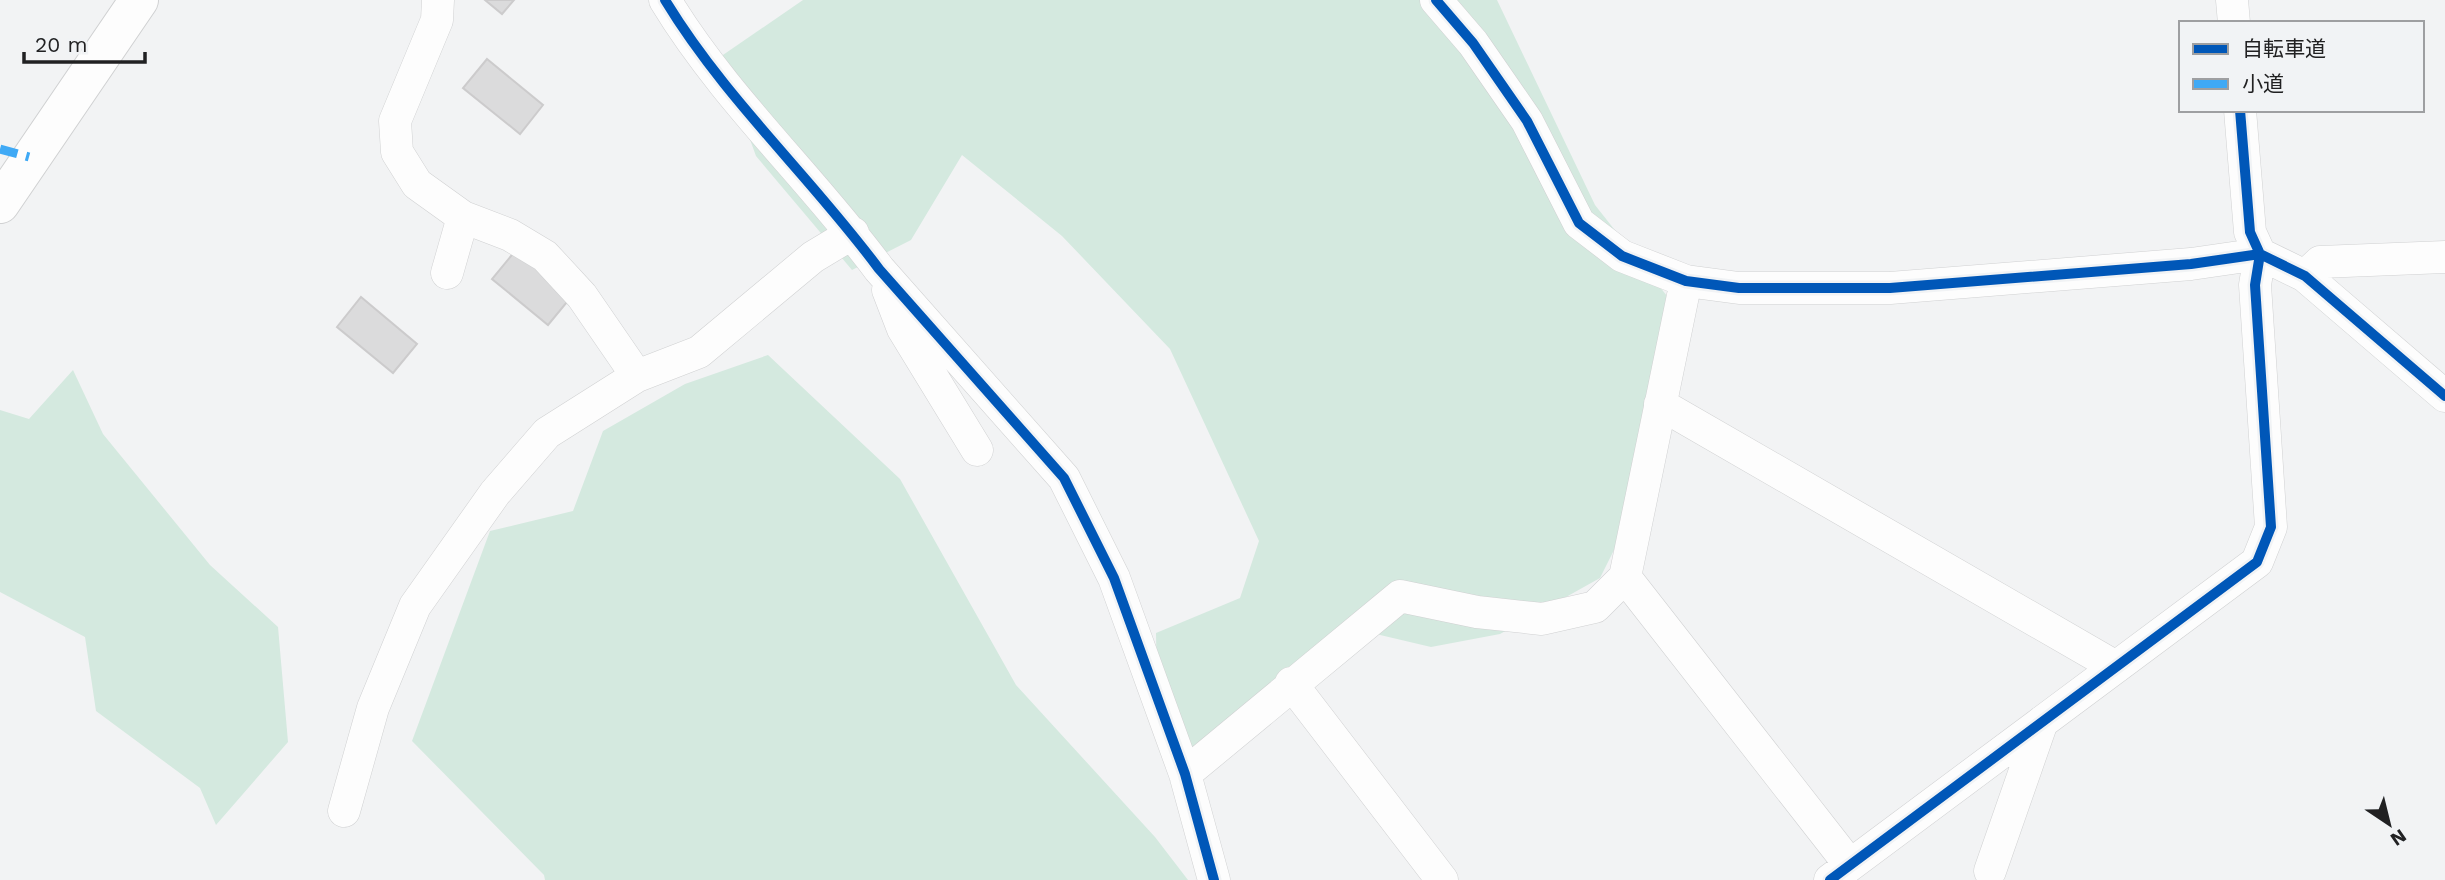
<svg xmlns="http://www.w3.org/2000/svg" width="2445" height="880" viewBox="0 0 2445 880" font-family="'Work Sans','Noto Sans JP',sans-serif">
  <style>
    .green { fill: #d4e9df }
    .building { fill: #dbdbdc; stroke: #cccbcc; stroke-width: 2 }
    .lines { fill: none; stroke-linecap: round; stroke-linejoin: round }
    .street-casing { stroke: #d0d1d2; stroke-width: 33 }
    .secondary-casing { stroke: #d0d1d2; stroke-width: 40 }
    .street { stroke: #fdfdfd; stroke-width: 32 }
    .secondary { stroke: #fdfdfd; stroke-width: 38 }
    .quiet { stroke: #3fa9f5; stroke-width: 9; stroke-dasharray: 18 9; stroke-linecap: butt }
    .cycleway-casing { stroke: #f1f3f5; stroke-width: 15 }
    .cycleway { stroke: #0057b8; stroke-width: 10 }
  </style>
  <rect width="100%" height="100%" fill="#f2f3f4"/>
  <path class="green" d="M803 0H1497L1595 205 1667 296 1660 349 1670 438 1600 578 1500 634 1431 647 1342 626 1190 760 1157 688 1156 633 1240 598 1259 541 1170 349 1062 236 962 155 911 240 852 270 756 156 720 57Z
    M768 355 900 479 1016 685 1155 837 1188 880H545L544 875 412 741 490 531 573 511 603 431 685 384Z
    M73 370 103 434 210 565 278 627 288 742 216 825 200 788 96 711 85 637 0 592V410L29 419Z"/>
  <path class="building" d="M485 0H514L502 14Z
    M487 59 543 105 520 134 463 88Z
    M516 250 572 296 548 325 492 279Z
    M361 297 417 344 393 373 337 327Z"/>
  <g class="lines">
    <defs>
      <path id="street" d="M438 0 437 20 395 121 397 152 417 184 463 217 510 235 545 256 582 296 637 376
        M665 0C725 99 811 177 879 269L1064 478 1114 578 1185 774 1214 880
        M1436 0 1473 43 1527 121 1579 223 1622 256 1686 281 1739 288H1890L2191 264 2260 254 2305 276 2445 396
        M2232 0 2234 23
        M447 273 463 217
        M2305 276 2320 262 2445 257
        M888 290 903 329 977 450
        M1660 404 2116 667
        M1625 577 1850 865
        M1291 683 1442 880
        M1185 774 1400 596 1477 612 1542 619 1595 607 1625 577 1686 281
        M344 811 373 708 415 606 495 493 547 433 637 376 699 352 813 257 853 233
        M1990 871 2042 722
        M1830 880 2257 562 2271 527 2255 285 2260 254 2250 232 2240 110"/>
      <path id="secondary" d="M0 204 139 0"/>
    </defs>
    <use href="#street" class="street-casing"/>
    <use href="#secondary" class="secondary-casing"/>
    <use href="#street" class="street"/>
    <use href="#secondary" class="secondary"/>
    <path class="quiet" d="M0 149 29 157"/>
    <defs>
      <path id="cycleway" d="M665 0C725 99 811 177 879 269L1064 478 1114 578 1185 774 1214 880
        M1436 0 1473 43 1527 121 1579 223 1622 256 1686 281 1739 288H1890L2191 264 2260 254 2305 276 2445 396
        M1830 880 2257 562 2271 527 2255 285 2260 254 2250 232 2240 110"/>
    </defs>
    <use href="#cycleway" class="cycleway-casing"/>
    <use href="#cycleway" class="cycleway"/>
  </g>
  <rect x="2179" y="21" width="245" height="91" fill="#f1f3f5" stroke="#9e9fa1" stroke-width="2"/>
  <rect x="2193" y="44" width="35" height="10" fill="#0057b8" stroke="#9e9fa1" stroke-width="2"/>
  <text x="2242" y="56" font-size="21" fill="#212122">自転車道</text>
  <rect x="2193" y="79" width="35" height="10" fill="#3fa9f5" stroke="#9e9fa1" stroke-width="2"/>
  <text x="2242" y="91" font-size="21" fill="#212122">小道</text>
  <g transform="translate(2389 824) rotate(145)" stroke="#f1f3f5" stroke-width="5" paint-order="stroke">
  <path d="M0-5L12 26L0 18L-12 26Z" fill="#212122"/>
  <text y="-10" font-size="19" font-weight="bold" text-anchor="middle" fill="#212122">N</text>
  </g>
  <path d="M24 52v10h121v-10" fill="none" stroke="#212122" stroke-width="3.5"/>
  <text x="35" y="52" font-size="21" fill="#212122" stroke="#f1f3f5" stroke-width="5" paint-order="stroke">20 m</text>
</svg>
